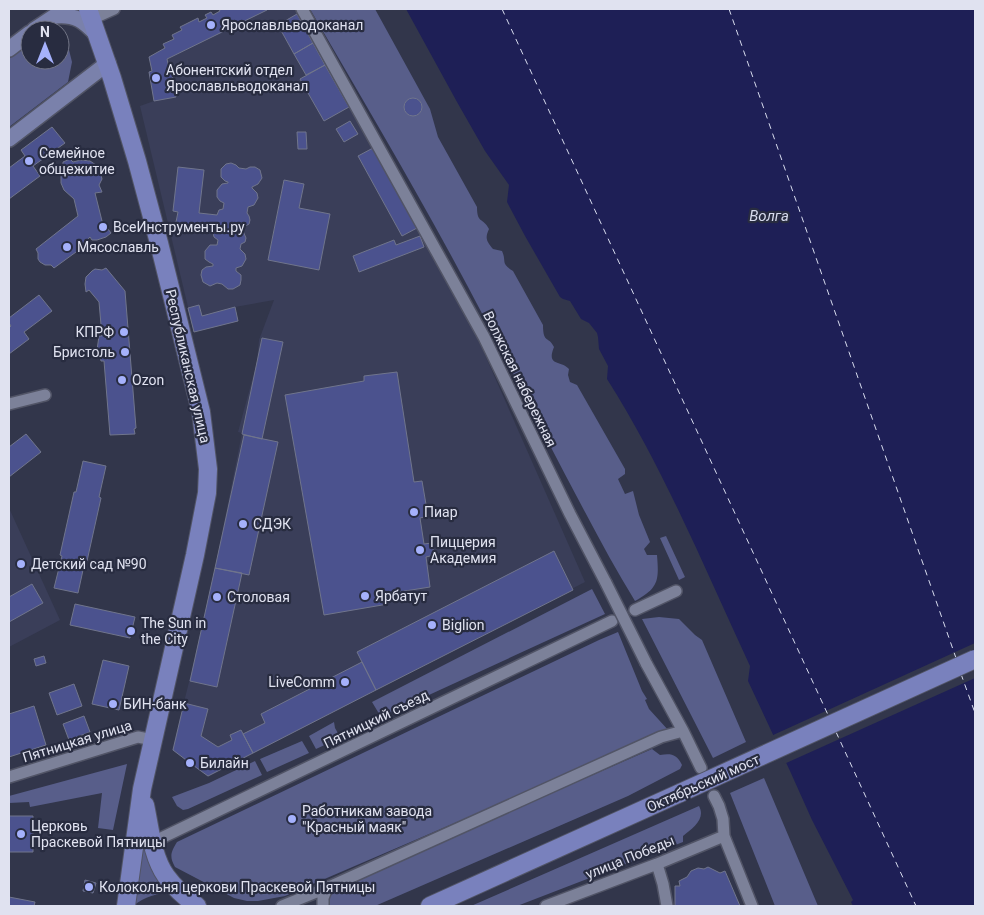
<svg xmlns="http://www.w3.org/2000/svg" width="984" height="915" viewBox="0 0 984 915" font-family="Roboto,sans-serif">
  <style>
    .built { fill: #3a3e59 }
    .green { fill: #585e8a }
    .water { fill: #1e1f56 }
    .pier { fill: #32364b }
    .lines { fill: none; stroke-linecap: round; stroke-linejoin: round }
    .ferry { stroke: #d8dcee; stroke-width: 1; stroke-dasharray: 6 5; stroke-linecap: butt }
    .building { fill: #4b528e; stroke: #70758c }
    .street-casing { stroke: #515466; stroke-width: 14 }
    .secondary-casing { stroke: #515466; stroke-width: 18 }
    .primary-casing { stroke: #515466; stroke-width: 20 }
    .street { stroke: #7c8199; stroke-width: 11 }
    .secondary { stroke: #7a81ab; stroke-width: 15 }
    .primary { stroke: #7981bd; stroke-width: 18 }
    .street-bridge-casing { stroke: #515466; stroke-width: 14; stroke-linecap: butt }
    .primary-bridge-casing { stroke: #515466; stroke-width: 20; stroke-linecap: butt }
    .street-bridge { stroke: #7c8199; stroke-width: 11 }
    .primary-bridge { stroke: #7981bd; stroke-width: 18 }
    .poi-dot { fill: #a5b1fc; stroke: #282c40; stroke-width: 2 }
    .labels { text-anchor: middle; stroke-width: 4.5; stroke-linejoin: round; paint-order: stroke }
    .poi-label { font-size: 14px; fill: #e0e2f0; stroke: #282c40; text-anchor: start }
    .street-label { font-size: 14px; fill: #e0e2f0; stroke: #282c40 }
    .water-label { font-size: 15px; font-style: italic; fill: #d8dcee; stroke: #282c40 }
  </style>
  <rect width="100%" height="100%" fill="#32364b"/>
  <path class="built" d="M225 9H297L430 246 478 339 585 582 208 777 172 750 189 682 215 568 242 433 238 432 257 362 259 340 274 300 235 307 238 321 194 332 140 106 154 101 149 72 152 71 149 57 165 48 163 44 174 39 172 35Z
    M9 508 60 620 9 647Z"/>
  <path class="green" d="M310 9H375L430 109 438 137 477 207C477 224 483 217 489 229 485 238 486 241 493 249L502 251C507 262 500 263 513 271L543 325C543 344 549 336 554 347 546 367 561 360 569 369L568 375 570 382 577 385 625 469V474L618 479 625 494 633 491 639 515 650 542 644 549 647 555H657C659 580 659 588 635 601 617 572 601 542 585 512 551 449 519 384 486 321 431 215 370 112 310 9Z
    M60 40 68 46 72 62 68 82 9 127V59L30 42V60H60Z
    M666 536 685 577 679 580 660 538Z
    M592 589 605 614 381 717 372 702Z
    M659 617 679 619 695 635 702 640 746 742 713 758 642 619Z
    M618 632 642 691 647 699 645 700 649 709 669 731 285 896 258 901H247L234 898 175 867C169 856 171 852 177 842L599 640Z
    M334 722 335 728 339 735 344 736 316 749 309 736Z
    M302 741 309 753 267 772 260 759Z
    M652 749 660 755C671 753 677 754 682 765L680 769 628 796 375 906H330L329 898 334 888Z
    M255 761 262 775 188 809 183 810 177 806 172 797 209 783Z
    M127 764 113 830 98 828 102 793 30 807 29 802 9 803V796Z
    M764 778 818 906H775L730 793Z
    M699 806C706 819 693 828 683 836V842L517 906H471Z
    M139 837 177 893C160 892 146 896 133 906Z"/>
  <path class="water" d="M406 9H975V906H853L851 902 853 900 812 820 790 771 748 681 750 666C705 569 664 469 607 379L608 366 599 349 598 337 597 333 589 323 581 319 570 301 563 299 560 297 525 236 507 202 509 185 485 151 457 102Z"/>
  <path class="pier" d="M975 643V678L784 764 771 736Z"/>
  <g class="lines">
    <path class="ferry" d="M502 9 829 717
      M729 9 956 658
      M961 674 975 713
      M836 732 916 906"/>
  </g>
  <path class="building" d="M219 9H266L267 10 167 59 169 68H171L176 97 154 101 149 72 152 71 149 57 165 48 163 44 174 39 172 35 182 30 180 27 198 18 199 22 207 18 205 15 211 12 213 15 220 11Z
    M297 14 313 43 294 54 278 25Z
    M313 43 325 65 306 75 294 54Z
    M325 65 349 107 324 121 300 79Z
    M404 107a9 9 0 1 1 18 0a9 9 0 1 1-18 0Z
    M350 121 358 134 344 142 336 129Z
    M52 127 65 143 33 166 40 176 9 199V168L25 156 21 150Z
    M297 132H306L307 149H298Z
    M373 148 417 228 402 236 358 156Z
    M70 159 73 162 81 160 90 161 96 165 100 171 102 179 99 185 102 192 95 193 102 221 111 233 106 237 97 240H92L90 237 85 242 87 244 54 268 51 265H45L40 262 38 259V253L36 249 78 216 74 199 64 190 61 183V171L63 165V162Z
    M231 163 236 165 239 168 246 169 250 167H255L260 170 262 178 258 184 252 187V188L257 193 258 198 254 205 248 207 247 213 249 216 250 220 249 224 244 227 243 231 246 238 245 242 241 244 240 249 245 254 246 259 242 266 236 268V271L241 275V280L240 285 233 289H228L222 284 217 283 210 286 203 282 201 275 202 270 206 267 213 266V264L209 262 205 259V251L210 245H217L218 240 214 237 213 233 175 227 178 212 173 211 178 167 204 170 199 213 217 215 219 210 223 209 224 203 220 201 217 197V190L222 184 228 183V182L225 181 221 177V169L226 164Z
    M284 180 304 184 299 208 330 214 319 270 268 260Z
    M420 236 424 247 359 272 353 256 394 240 396 245Z
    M106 268 125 291 136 428 134 429 135 434 110 435 104 361H101L100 357 97 350 99 336H102L99 302 89 290 86 292 85 284 86 277 92 271 95 269 102 270Z
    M39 295 52 311 24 332 29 339 9 354V328L11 326 9 323V318Z
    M199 305 202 316 235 307 238 321 194 332 188 308Z
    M262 338 283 342 262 439 242 434Z
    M397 372 414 482 422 481 428 516 420 518 424 544 432 543 434 555 426 557 430 587 386 594 388 604 324 615 285 395 364 381V376Z
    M26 434 41 452 9 477V447Z
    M244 435 278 442 249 575 215 568Z
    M83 461 106 466 99 497 101 498 87 561H85L78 593 54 588 62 556 60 555 74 492H76Z
    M554 551 573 590 376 690 357 652Z
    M215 568 242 573 217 687 190 681Z
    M32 584 43 603 9 622V597Z
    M75 604 135 617 130 638 70 625Z
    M44 656 46 663 36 666 34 659Z
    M103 660 129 666 119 710 92 704Z
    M362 662 376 690 253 753 243 734 265 723 261 714Z
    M74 684 82 706 57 715 49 693Z
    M184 703 208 709 201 736 218 747 232 740 230 735 241 730 253 753 208 776 190 763 173 750Z
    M34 706 46 745 9 757V714Z
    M84 716 90 732 69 740 63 724Z
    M9 816H33V852H9Z
    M708 867 720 873 725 871 740 906H675V886H680L679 881 687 877 691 871 698 868 704 869Z
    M85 880 96 883 93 893 83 891Z
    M9 897 35 902 34 906H9Z"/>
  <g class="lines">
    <defs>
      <path id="street" d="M302 9 484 337 570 514 606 583
        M92 19 114 9
        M9 404 45 395
        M635 610 676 591
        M646 663 683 731 701 768
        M9 777 138 737 153 740
        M714 796 719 806 723 819 724 836 752 906
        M153 842 612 621
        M657 864 663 884 667 906
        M282 906 329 887 661 737 683 731
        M323 906V898L327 888
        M546 906 657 864 724 836"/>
      <path id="secondary" d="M55 16C76 14 84 21 97 35
        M34 30 55 16 61 10
        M9 49 30 33
        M9 139 108 63"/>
      <path id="primary" d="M88 9 112 78 137 161 159 243 201 412 208 469 207 493 195 555 142 789 126 906
        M145 805C150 828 152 856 166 876 174 887 186 898 197 906
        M430 906 680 793"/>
    </defs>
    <use href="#street" class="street-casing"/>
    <use href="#secondary" class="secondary-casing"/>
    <use href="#primary" class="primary-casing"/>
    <use href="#street" class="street"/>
    <use href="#secondary" class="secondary"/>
    <use href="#primary" class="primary"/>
    <defs>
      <path id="street-bridge" d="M606 583 646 663"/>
      <path id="primary-bridge" d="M680 793 975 659"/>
    </defs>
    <use href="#street-bridge" class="street-bridge-casing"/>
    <use href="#primary-bridge" class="primary-bridge-casing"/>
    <use href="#street-bridge" class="street-bridge"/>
    <use href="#primary-bridge" class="primary-bridge"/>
  </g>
  <g class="poi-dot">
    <circle cx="211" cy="25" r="5"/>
    <circle cx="156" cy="78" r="5"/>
    <circle cx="29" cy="161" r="5"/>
    <circle cx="103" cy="227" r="5"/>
    <circle cx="67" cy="247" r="5"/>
    <circle cx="124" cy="332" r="5"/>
    <circle cx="125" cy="352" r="5"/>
    <circle cx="122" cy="380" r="5"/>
    <circle cx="414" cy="512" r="5"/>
    <circle cx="243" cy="524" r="5"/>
    <circle cx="420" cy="550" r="5"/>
    <circle cx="21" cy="564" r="5"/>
    <circle cx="365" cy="596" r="5"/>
    <circle cx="217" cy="597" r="5"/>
    <circle cx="432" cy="625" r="5"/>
    <circle cx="131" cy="631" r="5"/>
    <circle cx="345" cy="682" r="5"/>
    <circle cx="113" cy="704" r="5"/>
    <circle cx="190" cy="763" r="5"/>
    <circle cx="292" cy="819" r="5"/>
    <circle cx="21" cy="834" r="5"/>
    <circle cx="89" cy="887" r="5"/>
  </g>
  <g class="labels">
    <g class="poi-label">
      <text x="221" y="30">Ярославльводоканал</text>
      <text x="166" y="75">Абонентский отдел<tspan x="166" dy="16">Ярославльводоканал</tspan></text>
      <text x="39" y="158">Семейное<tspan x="39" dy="16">общежитие</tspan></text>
      <text x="113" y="232">ВсеИнструменты.ру</text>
      <text x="77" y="252">Мясославль</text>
      <text x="114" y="337" text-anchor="end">КПРФ</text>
      <text x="115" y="357" text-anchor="end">Бристоль</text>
      <text x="132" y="385">Ozon</text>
      <text x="424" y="517">Пиар</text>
      <text x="253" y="529">СДЭК</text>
      <text x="430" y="547">Пиццерия<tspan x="430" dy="16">Академия</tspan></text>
      <text x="31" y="569">Детский сад №90</text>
      <text x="375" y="601">Ярбатут</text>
      <text x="227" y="602">Столовая</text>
      <text x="141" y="628">The Sun in<tspan x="141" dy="16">the City</tspan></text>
      <text x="442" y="630">Biglion</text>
      <text x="335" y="687" text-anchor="end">LiveComm</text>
      <text x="123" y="709">БИН-банк</text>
      <text x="200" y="768">Билайн</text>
      <text x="302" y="816">Работникам завода<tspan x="302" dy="16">"Красный маяк"</tspan></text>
      <text x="31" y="831">Церковь<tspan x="31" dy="16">Праскевой Пятницы</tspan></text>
      <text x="99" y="892">Колокольня церкови Праскевой Пятницы</text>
    </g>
    <g class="street-label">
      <text transform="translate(188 366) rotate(77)" y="5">Республиканская улица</text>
      <text transform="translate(520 379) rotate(64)" y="5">Волжская набережная</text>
      <text transform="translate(376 719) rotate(-26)" y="5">Пятницкий съезд</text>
      <text transform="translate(77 741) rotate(-17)" y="5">Пятницкая улица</text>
      <text transform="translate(703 783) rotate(-24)" y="5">Октябрьский мост</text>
      <text transform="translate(630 857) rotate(-22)" y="5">улица Победы</text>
    </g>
    <g class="water-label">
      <text x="769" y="221">Волга</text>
    </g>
  </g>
  <rect width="984" height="915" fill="none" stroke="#e0e2f0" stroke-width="20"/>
  <g transform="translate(45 45)"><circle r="24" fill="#282c40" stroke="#727586"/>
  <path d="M0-4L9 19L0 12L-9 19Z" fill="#a5b1fc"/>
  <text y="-8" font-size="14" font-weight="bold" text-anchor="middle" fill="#e0e2f0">N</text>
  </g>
</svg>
